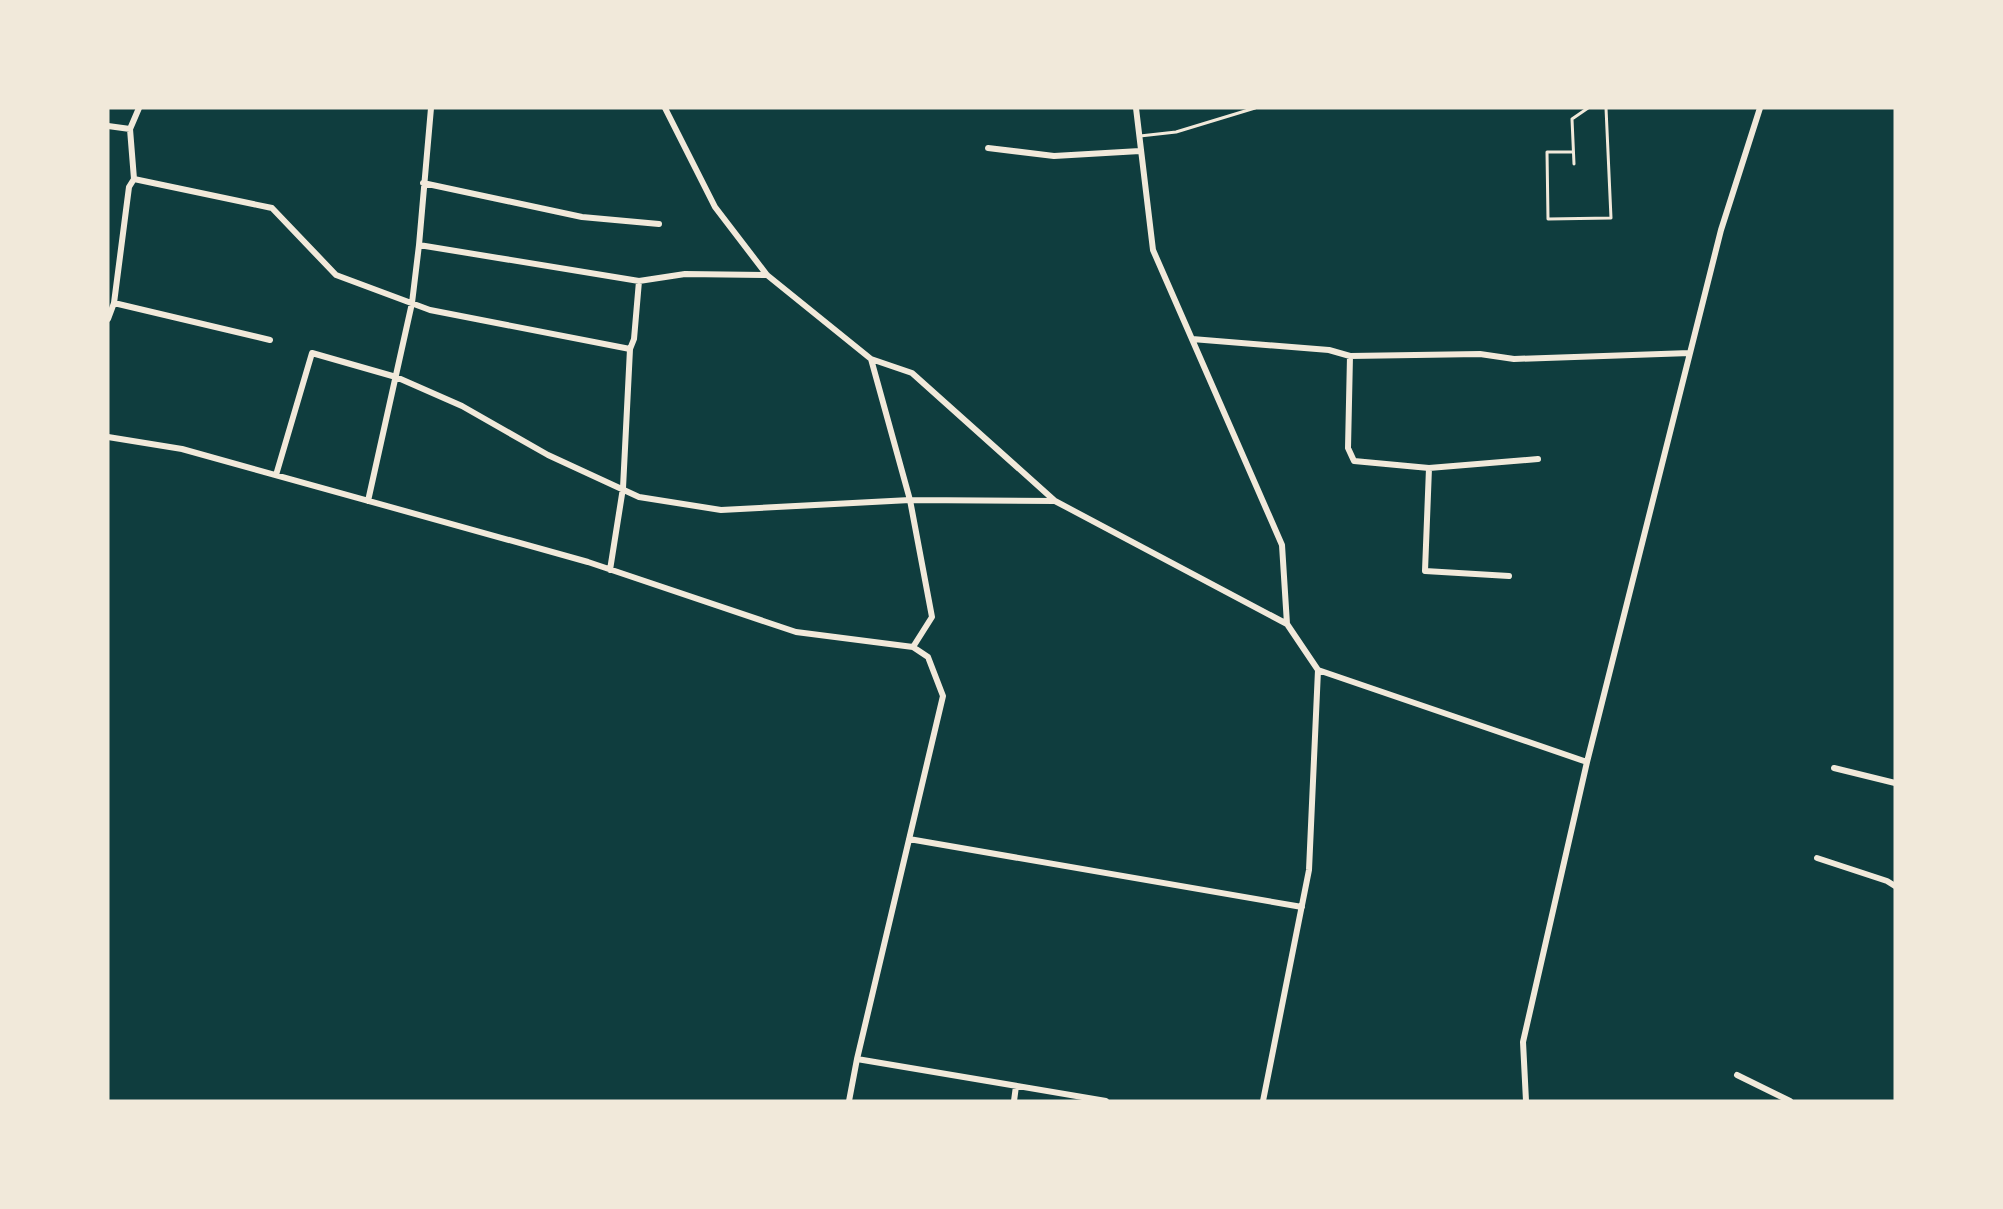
<svg xmlns="http://www.w3.org/2000/svg" width="2003" height="1209" viewBox="0 0 2003 1209" font-family="'PT Sans Narrow',sans-serif">
  <style>
    .lines { fill: none; stroke-linecap: round; stroke-linejoin: round }
    .service { stroke: #f1e9da; stroke-width: 3 }
    .minor { stroke: #f1e9da; stroke-width: 6 }
  </style>
  <rect width="100%" height="100%" fill="#0f3d3e"/>
  <g class="lines">
    <path class="service" d="M1140 136 1176 132 1255 108
      M1573 152H1547L1548 219 1611 218 1606 108
      M1574 164 1572 119 1588 108"/>
    <path class="minor" d="M665 108 715 207 767 275 871 359 912 373 1055 501 1287 624 1318 670 1587 762
      M1136 108 1153 250 1282 545 1287 624
      M108 126 130 129
      M988 148 1054 156 1140 151
      M134 179 272 208 336 275 430 310 630 349
      M423 183 582 217 659 224
      M419 245 639 281 685 274 767 275
      M114 303 270 340
      M108 319 114 303 129 187 134 179 130 129 139 108
      M1192 339 1329 350 1350 356 1480 354 1514 359 1690 353
      M1350 356 1348 448 1354 461 1429 468
      M871 359 910 500 932 617 913 647
      M108 437 182 449 588 562 796 632 913 647 928 657 943 696 857 1059 849 1101
      M276 475 312 353 396 377 462 406 548 455 639 497 721 510 910 500 1055 501
      M368 501 412 303 419 245 431 108
      M610 570 623 488 630 349 634 339 639 281
      M1509 576 1425 571 1429 468 1538 459
      M1834 768 1895 783
      M909 839 1302 907
      M1817 858 1887 881 1895 886
      M857 1059 1106 1101
      M1737 1075 1790 1101
      M1014 1101 1016 1086
      M1263 1101 1309 870 1318 670
      M1526 1101 1523 1042 1587 762 1721 230 1760 108"/>
  </g>
  <rect width="2003" height="1209" fill="none" stroke="#f1e9da" stroke-width="219"/>
</svg>
